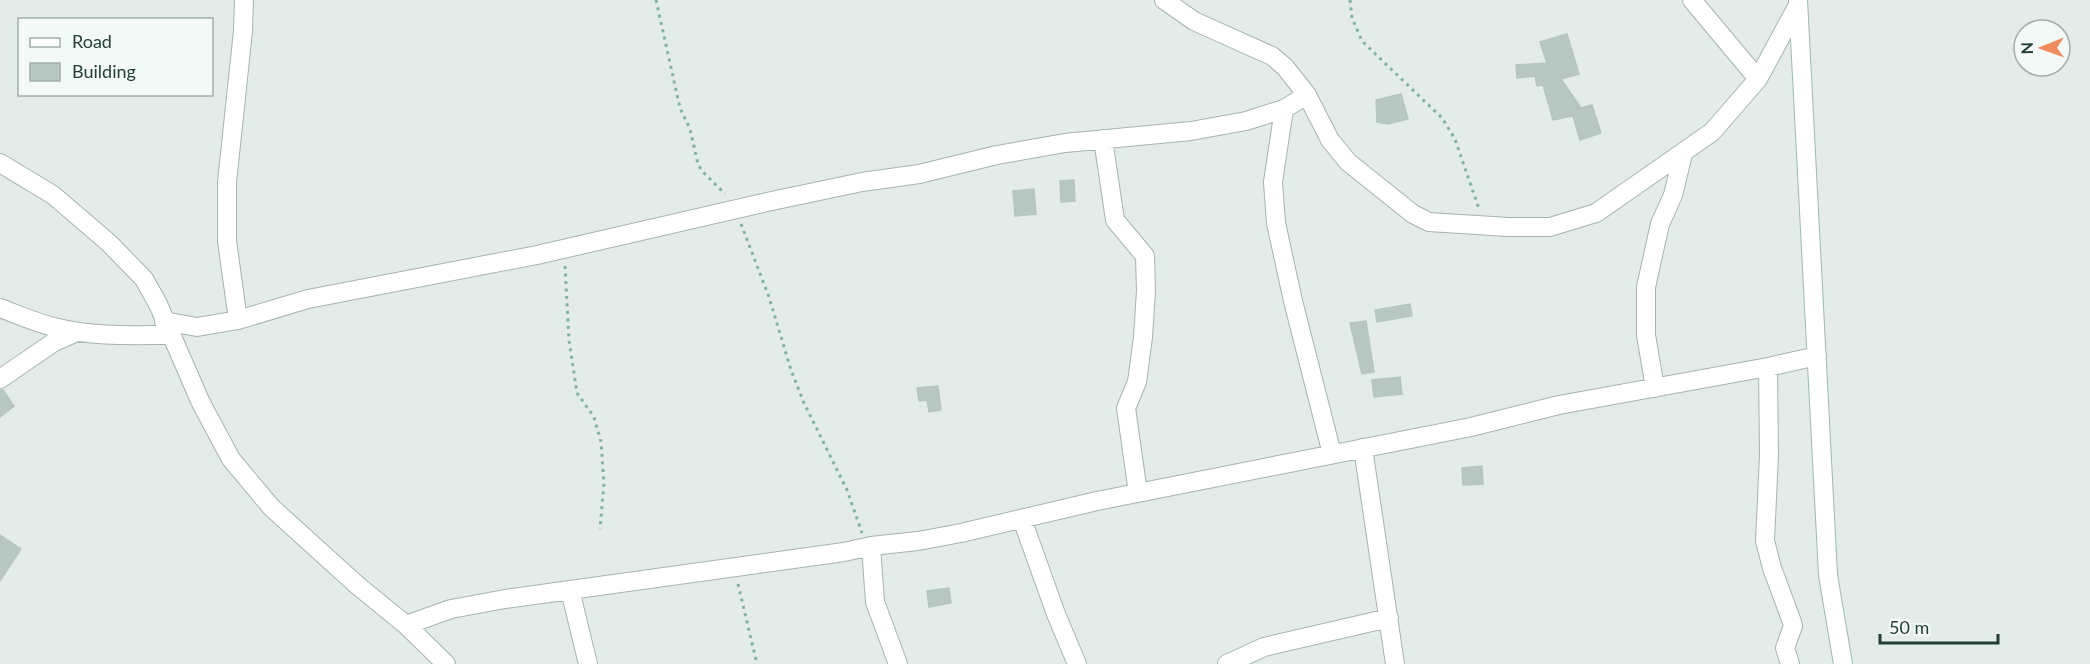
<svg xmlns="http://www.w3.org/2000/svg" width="2090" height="664" viewBox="0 0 2090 664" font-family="Lato,sans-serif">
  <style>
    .building { fill: #b8c7c2; stroke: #b5c6c0; stroke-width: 1.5 }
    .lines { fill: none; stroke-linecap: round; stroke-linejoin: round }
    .street-casing { stroke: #a6b4b0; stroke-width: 20 }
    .secondary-casing { stroke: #a1b8b1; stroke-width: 20 }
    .path { stroke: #84b0a5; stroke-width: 3; stroke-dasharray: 3 4.5; stroke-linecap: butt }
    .street { stroke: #fff; stroke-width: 18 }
    .secondary { stroke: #fff; stroke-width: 18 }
  </style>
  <rect width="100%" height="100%" fill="#e3ece9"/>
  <path class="building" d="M1567 34 1579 74 1561 79 1581 108 1592 105 1601 133 1580 140 1573 116 1553 120 1543 85 1537 86 1535 76 1517 78 1516 65 1547 63 1540 42Z
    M1401 94 1408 119 1388 124 1377 122 1376 100Z
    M1074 180 1075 201 1061 202 1060 181Z
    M1034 189 1036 214 1015 216 1013 191Z
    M1410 304 1412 316 1377 322 1375 310Z
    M1366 321 1374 372 1362 374 1350 323Z
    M1400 377 1402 394 1374 397 1372 380Z
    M938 386 941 410 929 412 927 400 919 401 917 388Z
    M0 390H3L14 406 0 417Z
    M1482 466 1483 484 1463 485 1462 468Z
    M0 535 21 549 0 581Z
    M949 588 951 603 929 607 927 591Z"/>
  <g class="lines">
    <defs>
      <path id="street" d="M1164 0 1194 21 1272 56 1285 67 1307 95 1330 140 1348 162 1413 214 1429 222 1508 227H1550L1596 213 1712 132 1758 79 1798 5
        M1692 0 1758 79
        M1284 109 1273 182 1276 223 1293 301 1332 454
        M1103 139 1115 220 1145 256 1146 291 1143 337 1137 382 1126 408 1138 493
        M0 163 53 195 109 243 144 279 158 304 201 403 231 459 271 507 357 585 406 625 446 664
        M0 308C19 315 38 324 58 328 94 337 133 335 170 335
        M238 320 227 241V182L243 31 244 0
        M164 321 197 327 238 320 308 299 537 255 767 202 862 182 919 174 997 155 1065 143 1191 131 1246 121 1284 109 1307 95
        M1768 367 1769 455 1765 541 1772 568 1792 622 1793 626 1785 648 1790 664
        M0 379 54 342 77 332
        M1655 388 1646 335V287L1660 224 1673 195 1683 154
        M1363 448 1395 664
        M1022 519 1056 614 1077 664
        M871 546 875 602 898 664
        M570 590 588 664
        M406 625 451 609 505 599 844 552 871 546 918 541 961 533 1097 501 1471 427 1559 405 1768 367 1817 356
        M1227 664 1264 647 1389 618"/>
      <path id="secondary" d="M1798 0 1828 575 1843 664"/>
    </defs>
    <use href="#street" class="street-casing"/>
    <use href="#secondary" class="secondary-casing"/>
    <path class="path" d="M656 0 680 108 690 129 698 164 702 171 725 194
      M1350 0 1352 18 1362 41 1442 118 1455 139 1479 209
      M741 224 769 297 791 370 804 403 847 490 862 533
      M565 266 569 340 577 393 594 417 601 442 604 483 600 529
      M738 584 757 664"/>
    <use href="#street" class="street"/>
    <use href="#secondary" class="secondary"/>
  </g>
  <rect x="18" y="18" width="195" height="78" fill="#f3f9f6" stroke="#a0aeaa" stroke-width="1.5"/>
  <rect x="30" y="38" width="30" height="9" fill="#ffffff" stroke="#a0aeaa" stroke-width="1.5"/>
  <text x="72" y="48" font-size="18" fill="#233e38">Road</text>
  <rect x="30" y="63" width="30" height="18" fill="#b8c7c2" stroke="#a0aeaa" stroke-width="1.5"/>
  <text x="72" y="78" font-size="18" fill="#233e38">Building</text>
  <g transform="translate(2042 48) rotate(269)"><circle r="28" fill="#f3f9f6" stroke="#a0aeaa" stroke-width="1.5"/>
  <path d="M0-4.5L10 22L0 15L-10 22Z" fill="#f08b5d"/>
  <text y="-9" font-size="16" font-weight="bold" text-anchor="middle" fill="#233e38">N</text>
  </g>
  <path d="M1880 634v9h118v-9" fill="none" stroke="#233e38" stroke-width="3"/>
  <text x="1889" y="634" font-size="18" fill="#233e38" stroke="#f3f9f6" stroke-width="4.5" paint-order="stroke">50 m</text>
</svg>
